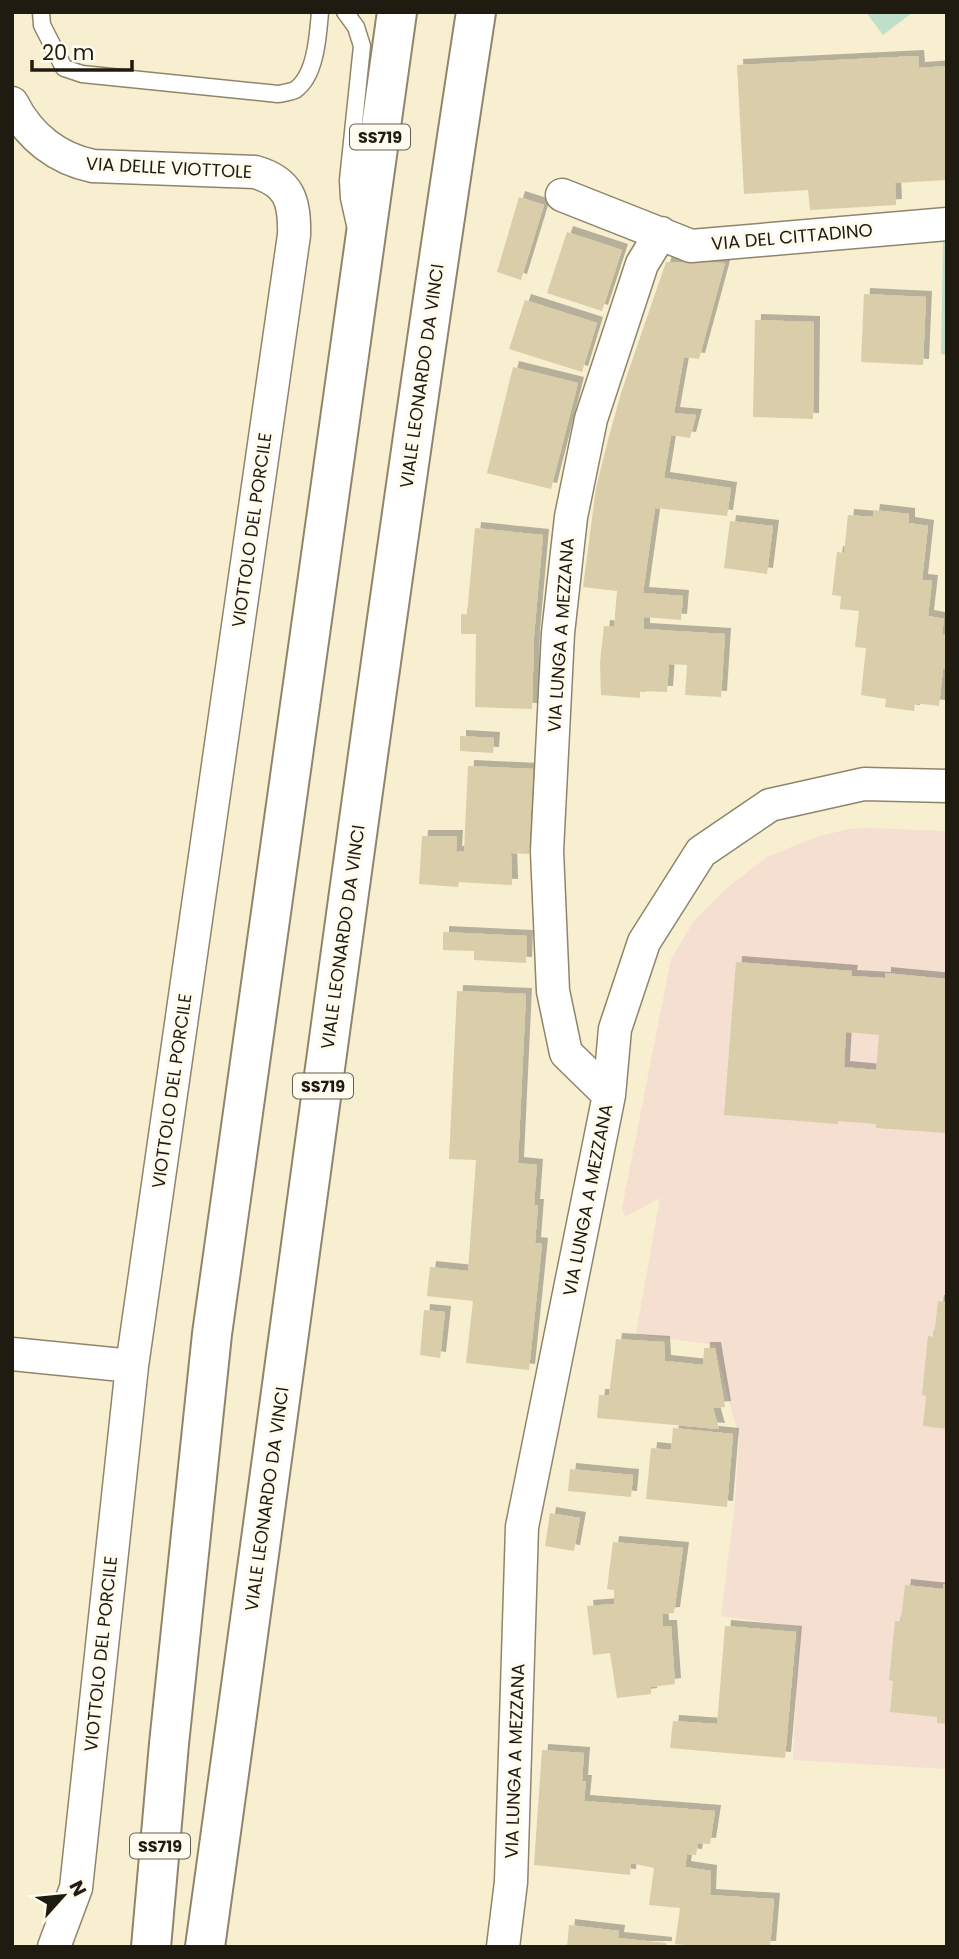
<svg xmlns="http://www.w3.org/2000/svg" width="959" height="1959" viewBox="0 0 959 1959" font-family="Poppins,sans-serif">
  <style>
    .education { fill: #f4dfd1 }
    .green { fill: #bfdfcb }
    .building { fill: #dacdaa; fill-rule: evenodd; filter: url(#shadow) }
    .lines { fill: none; stroke-linecap: round; stroke-linejoin: round }
    .lane-casing { stroke: #8f856b; stroke-width: 19 }
    .street-casing { stroke: #8f856b; stroke-width: 35 }
    .highway-casing { stroke: #8f856b; stroke-width: 42 }
    .lane { stroke: #fff; stroke-width: 16 }
    .street { stroke: #fff; stroke-width: 32 }
    .highway { stroke: #fff; stroke-width: 38 }
    .labels { text-anchor: middle; stroke-width: 7; stroke-linejoin: round; paint-order: stroke }
    .shield { fill: #fffbef; stroke: #625e53; stroke-width: 2 }
    .shield-label { font-size: 16px; font-weight: bold; fill: #1f1b10 }
    .street-label { font-size: 18px; fill: #1f1b10; stroke: #fffbef }
  </style>
  <defs>
    <filter id="shadow"><feDropShadow dx="6" dy="-6" stdDeviation="0" flood-color="#0004"/></filter>
  </defs>
  <rect width="100%" height="100%" fill="#f8eed0"/>
  <path class="education" d="M868 828 947 831V1769L793 1760 799 1627 721 1616 735 1503 739 1439 715 1345 636 1334 660 1198 625 1217 622 1208 671 959 694 921 728 887 767 857 816 837 849 829Z"/>
  <path class="green" d="M866 12H913L883 35Z
    M943 241H947V355L941 354Z"/>
  <path class="building" d="M918 56 919 68 947 66V180L895 183 896 205 810 210 808 190 744 194 737 65Z
    M519 197 544 205 521 280 497 272Z
    M567 232 622 250 602 311 547 293Z
    M666 262 725 263 699 359 684 357 674 413 696 415 690 438 671 435 664 478 731 488 727 516 655 508 643 593 683 596 681 620 644 617V629L725 634 721 697 685 695 687 665 669 664 667 692 640 691V698L601 695 600 662 604 626 614 627 617 591 583 587 596 488 608 440 621 393Z
    M864 294 926 297 923 365 861 362Z
    M525 300 597 323 582 372 509 349Z
    M755 320 814 322 813 419 753 417Z
    M513 367 578 383 551 489 487 473Z
    M874 510 909 514V523L928 526 922 580 932 581 928 616 944 619 942 634 947 635V669H943L939 706 915 703 914 711 885 707 886 699 861 695 866 648 855 647 859 611 840 609 841 596 832 595 837 552 844 553 848 515 873 517Z
    M730 521 773 526 767 574 724 568Z
    M475 528 543 535 534 636 532 709 475 707 476 634H461V614H467Z
    M460 736 494 738 493 753 460 751Z
    M468 766 533 769 529 854 511 853 512 885 459 882 458 887 419 884 422 836H457L456 852 464 851Z
    M443 932 527 936 526 963 474 960V951L443 950Z
    M736 962 852 971 851 976 885 978V973L947 979V1133L876 1128V1124L838 1121V1124L724 1115ZM846 1032 879 1035 876 1070 844 1067Z
    M457 991 526 994 518 1163 537 1165 534 1205H538L535 1243 542 1244 529 1370 466 1363 473 1301 427 1296 430 1267 468 1271 476 1160 449 1159Z
    M938 1301 947 1302V1429L923 1426 926 1396 922 1395 928 1336 934 1337Z
    M424 1310 445 1312 440 1358 420 1355Z
    M616 1339 664 1342 665 1361 703 1365 704 1348H715L725 1407 713 1408 719 1429 597 1418 599 1395H609Z
    M673 1428 733 1434 727 1507 646 1499 651 1448 671 1450Z
    M570 1469 633 1475 631 1497 568 1491Z
    M550 1513 580 1518 574 1551 545 1546Z
    M613 1542 683 1548 674 1613 662 1614 663 1626H671L675 1684 651 1687V1694L617 1698 610 1653 593 1655 587 1606 614 1604V1590L607 1589Z
    M943 1584H947V1724L937 1723V1717L890 1712 893 1681 889 1680 895 1621H901L905 1585 943 1589Z
    M725 1626 796 1632 785 1758 670 1748 673 1721 717 1724Z
    M542 1750 584 1753 582 1781H586L584 1801 715 1811 710 1844 698 1843 696 1855 687 1854 685 1867 711 1871 710 1895 774 1899 770 1947H704L675 1944 680 1908 649 1905 654 1868 631 1863 630 1875 534 1865Z
    M569 1925 619 1931 618 1938 666 1943V1947H567Z"/>
  <g class="lines">
    <defs>
      <path id="lane" d="M41 12 42 25 64 68 82 74 278 94C283 93 291 92 295 90 316 76 318 35 320 12
        M345 12 356 27 362 46 348 180 349 198 355 225"/>
      <path id="street" d="M12 103C29 137 58 159 93 166L255 172C290 182 295 202 294 235L132 1366 76 1888 54 1947
        M562 195 691 246 947 224
        M609 1095 566 1053 553 991 547 851 558 633 571 517 591 419 642 264 661 233
        M12 1354 132 1366
        M503 1947 511 1882 522 1527 609 1095 615 1029 644 942 701 852 770 805 864 784 947 786"/>
      <path id="highway" d="M151 1947 169 1744 212 1334 397 12
        M205 1947C295 1302 377 656 476 12"/>
    </defs>
    <use href="#lane" class="lane-casing"/>
    <use href="#street" class="street-casing"/>
    <use href="#highway" class="highway-casing"/>
    <use href="#lane" class="lane"/>
    <use href="#street" class="street"/>
    <use href="#highway" class="highway"/>
  </g>
  <g class="labels">
    <g class="shield">
      <rect x="350" y="124.5" width="60" height="25" rx="5"/>
      <rect x="293" y="1073.5" width="60" height="25" rx="5"/>
      <rect x="130" y="1833.5" width="60" height="25" rx="5"/>
    </g>
    <g class="shield-label">
      <text x="380" y="143">SS719</text>
      <text x="323" y="1092">SS719</text>
      <text x="160" y="1852">SS719</text>
    </g>
    <g class="street-label">
      <text transform="translate(169 168) rotate(3)" y="6">VIA DELLE VIOTTOLE</text>
      <text transform="translate(792 237) rotate(-5)" y="6">VIA DEL CITTADINO</text>
      <text transform="translate(422 376) rotate(-82)" y="6">VIALE LEONARDO DA VINCI</text>
      <text transform="translate(252 530) rotate(-82)" y="6">VIOTTOLO DEL PORCILE</text>
      <text transform="translate(561 635) rotate(-86)" y="6">VIA LUNGA A MEZZANA</text>
      <text transform="translate(343 937) rotate(-82)" y="6">VIALE LEONARDO DA VINCI</text>
      <text transform="translate(172 1091) rotate(-82)" y="6">VIOTTOLO DEL PORCILE</text>
      <text transform="translate(588 1200) rotate(-79)" y="6">VIA LUNGA A MEZZANA</text>
      <text transform="translate(267 1499) rotate(-82)" y="6">VIALE LEONARDO DA VINCI</text>
      <text transform="translate(101 1654) rotate(-84)" y="6">VIOTTOLO DEL PORCILE</text>
      <text transform="translate(515 1761) rotate(-88)" y="6">VIA LUNGA A MEZZANA</text>
    </g>
  </g>
  <rect width="959" height="1959" fill="none" stroke="#1f1b10" stroke-width="28"/>
  <g transform="translate(63 1896) rotate(63)" stroke="#fffbef" stroke-width="5" paint-order="stroke">
  <path d="M0-5L12 26L0 18L-12 26Z" fill="#1f1b10"/>
  <text y="-10" font-size="19" font-weight="bold" text-anchor="middle" fill="#1f1b10">N</text>
  </g>
  <path d="M32 60v10h100v-10" fill="none" stroke="#1f1b10" stroke-width="3.5"/>
  <text x="42" y="60" font-size="21" fill="#1f1b10" stroke="#fffbef" stroke-width="5" paint-order="stroke">20 m</text>
</svg>
